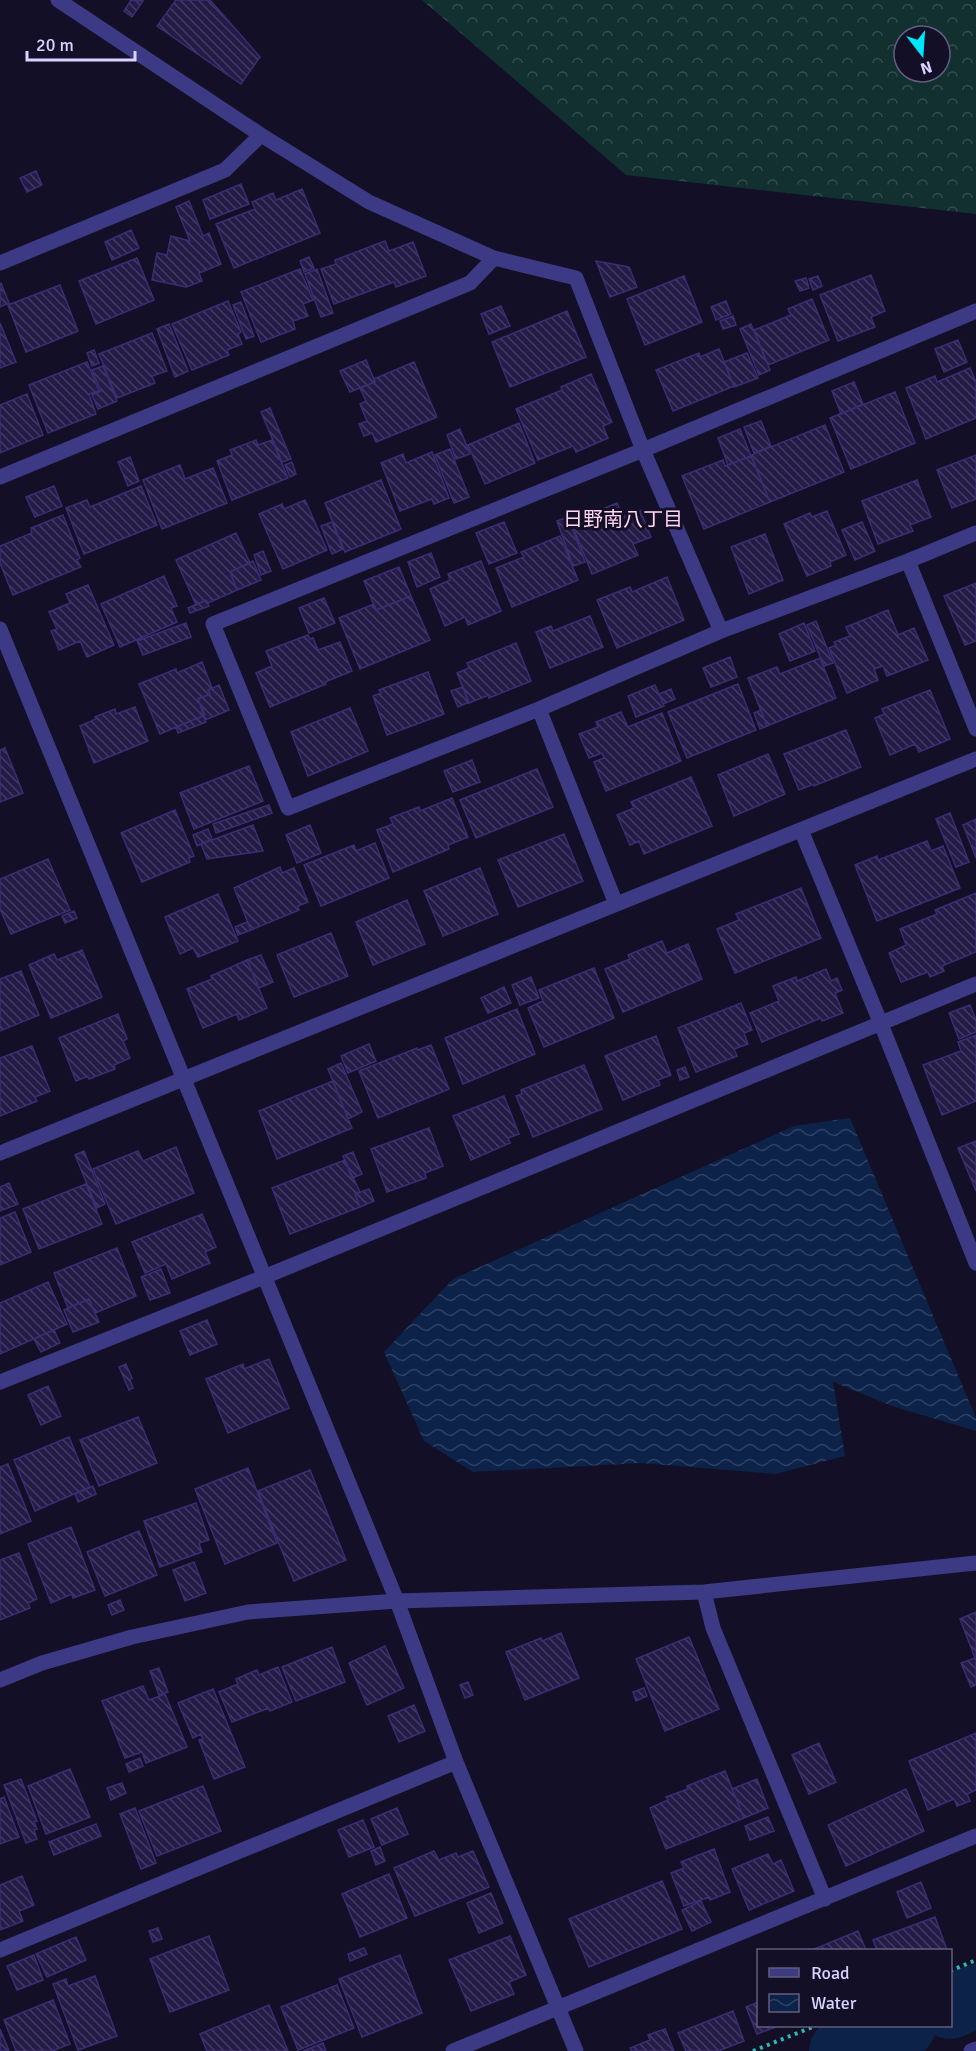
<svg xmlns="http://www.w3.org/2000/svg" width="976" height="2051" viewBox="0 0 976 2051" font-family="Signika,'Noto Sans JP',sans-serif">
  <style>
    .forest { fill: url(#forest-crowns); fill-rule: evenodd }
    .water { fill: url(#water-waves) }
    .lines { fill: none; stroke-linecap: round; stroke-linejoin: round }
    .river { stroke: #0c2248; stroke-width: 64 }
    .building { fill: url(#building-back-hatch); stroke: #3b2d73; stroke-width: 1.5 }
    .path { stroke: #2fb8b0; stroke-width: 4; stroke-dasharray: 3 4.5; stroke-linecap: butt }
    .minor { stroke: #3d3a85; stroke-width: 15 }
    .labels { text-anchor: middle; stroke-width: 6; stroke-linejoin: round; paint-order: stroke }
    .neighbourhood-label { font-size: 20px; fill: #ffd6f0; stroke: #130f26 }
  </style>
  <defs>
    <pattern id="forest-crowns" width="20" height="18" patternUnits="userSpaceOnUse" patternTransform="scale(1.5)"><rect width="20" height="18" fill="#12302f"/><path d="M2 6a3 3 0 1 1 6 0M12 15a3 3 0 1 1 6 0" fill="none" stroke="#344d4e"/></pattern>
    <pattern id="water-waves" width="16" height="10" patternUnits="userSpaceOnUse" patternTransform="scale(1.5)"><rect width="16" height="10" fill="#0c2248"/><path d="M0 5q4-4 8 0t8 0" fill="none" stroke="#2f4163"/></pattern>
    <pattern id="building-back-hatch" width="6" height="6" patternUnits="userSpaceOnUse" patternTransform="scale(1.5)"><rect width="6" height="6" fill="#241b47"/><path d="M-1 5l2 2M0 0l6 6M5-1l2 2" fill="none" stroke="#433b63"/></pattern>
  </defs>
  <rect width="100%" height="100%" fill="#130f26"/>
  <path class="forest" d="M422 0H976V214L626 175ZM904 36H940V72H904Z"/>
  <path class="water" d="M850 1118 976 1418V1431L892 1406 833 1382 845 1456 775 1474 641 1463 473 1472 424 1441 384 1352 453 1279 794 1126Z"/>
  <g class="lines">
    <path class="river" d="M950 2007 976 1996
      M841 2051 904 2026"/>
  </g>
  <path class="building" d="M131 0 143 1 132 17 124 11Z
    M176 0H210L260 57 241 84 157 26Z
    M36 171 42 185 27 192 20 178Z
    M241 184 249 204 210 219 203 200Z
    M302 189 320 233 234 268 216 224 255 209 252 202 273 193 276 200Z
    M189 201 203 236 209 233 221 264 199 273 202 281 186 287 152 280 157 253 167 255 171 236 190 241 176 207Z
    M131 230 139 248 112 260 105 242Z
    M385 241 389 251 413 242 426 276 396 287 394 282 334 304 321 269 336 264 335 260Z
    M309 257 314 268 304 272 300 261Z
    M137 258 154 300 96 324 79 281Z
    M596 261 629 267 637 287 610 297Z
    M300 269 313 300 303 304 308 316 293 321 295 329 261 342 241 292Z
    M317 269 333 313 321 317 305 274Z
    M871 275 885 311 871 317 875 327 838 341 820 295Z
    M684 276 702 322 645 345 627 299Z
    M818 276 822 286 813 290 809 279Z
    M806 278 809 288 800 291 795 281Z
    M1 283 9 303 0 307V284Z
    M60 285 78 331 26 352 8 305Z
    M812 299 829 340 768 365 754 330 791 315 788 309Z
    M228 301 241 332 238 334 242 344 227 350 229 355 192 370 172 324Z
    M726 301 731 314 716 320 711 307Z
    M241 302 254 336 246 339 233 305Z
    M501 306 510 326 489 334 481 314Z
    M567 311 586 357 510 387 492 342Z
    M733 316 736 325 723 329 720 321Z
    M0 323 16 362 0 368Z
    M169 324 188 371 175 377 157 329Z
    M751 324 770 370 759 375 740 329Z
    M152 333 167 371 152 376 155 383 117 398 99 354Z
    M958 340 967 362 944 372 935 349Z
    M719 349 734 386 673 411 656 370 699 353 700 357Z
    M94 350 99 363 92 366 87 353Z
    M747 353 758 378 734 387 724 362Z
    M366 360 375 382 350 392 340 371Z
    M87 362 99 391 89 394 96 414 48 433 29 385Z
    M414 362 437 417 376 442 372 433 364 436 359 424 367 421 360 404 366 401 360 388 375 382 374 379Z
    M103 366 117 401 98 409 92 395 101 391 92 370Z
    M970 368 976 382V418L926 439 906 388 935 376 937 382Z
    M591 374 612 422 603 426 608 438 576 452 573 446 538 460 516 409 562 390 561 387Z
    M854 382 863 404 841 414 832 391Z
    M895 392 915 443 851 469 830 418Z
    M27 394 43 435 0 453V405Z
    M270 408 291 459 282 462 261 412Z
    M761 421 771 446 754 453 744 427Z
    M519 423 535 463 485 484 468 445Z
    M825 425 844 472 770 502 751 455Z
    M460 429 470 454 456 459 447 435Z
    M740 429 751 456 728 465 718 438Z
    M256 440 258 445 272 440 288 478 232 500 217 461 232 455 230 450Z
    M450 449 469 497 454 503 435 455Z
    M432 452 449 498 434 504 432 499 400 511 381 463 403 454 406 463Z
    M976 455V499L952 508 937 470Z
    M751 456 770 502 704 529 682 476 723 460 725 466Z
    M130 457 139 481 128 486 118 462Z
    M292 462 296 474 290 477 285 465Z
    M180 465 185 479 213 468 227 503 162 529 143 480Z
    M381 480 401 529 345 552 325 503Z
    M917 480 931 517 910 525 913 531 878 544 862 501Z
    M54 486 62 506 35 517 26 497Z
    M141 486 157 525 84 554 66 508 87 500 90 507Z
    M305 500 327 550 283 569 259 514 282 504 284 509Z
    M617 503 623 517 640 510 651 537 633 544 638 555 592 574 571 522Z
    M827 511 846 555 830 562 831 566 807 576 784 524 810 513 812 517Z
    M63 515 80 558 77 560 81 567 13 595 0 563V546L32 533 31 528Z
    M568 517 585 562 573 566 557 521Z
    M332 522 343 549 332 554 321 526Z
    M504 522 517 553 489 564 476 533Z
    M862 522 875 551 855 560 842 530Z
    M236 533 250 563 230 572 237 590 208 603 206 600 196 605 176 560Z
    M765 534 783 580 749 594 731 547Z
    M560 536 578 580 512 607 496 568 524 557 521 552Z
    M263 551 271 571 261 575 254 555Z
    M431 553 440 577 417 587 408 562Z
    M253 561 261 580 237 590 230 572Z
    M481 561 501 611 468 625 465 617 445 626 430 589 450 580 448 574Z
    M399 567 411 596 376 610 364 581Z
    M164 576 177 606 171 608 177 622 120 647 101 604Z
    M667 577 684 620 617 648 597 600 630 587 632 592Z
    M976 583V641L965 645 944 596Z
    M88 585 114 645 87 657 80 641 59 650 51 631 57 629 49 612 70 603 66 594Z
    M411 596 430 640 360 669 339 618 374 604 376 610Z
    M324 598 335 623 309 633 299 608Z
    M206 600 209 606 190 613 188 608Z
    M888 610 898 635 914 628 928 660 887 676 883 666 874 669 878 680 847 693 829 648 836 645 834 642 850 636 846 627Z
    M590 616 603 647 550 668 536 632 551 626 553 631Z
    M816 621 833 663 824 666 807 625Z
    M186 623 191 637 143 655 137 641Z
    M804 623 815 651 790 661 779 634Z
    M308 635 310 639 313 638 318 650 340 642 352 671 325 682 326 684 270 707 256 673 272 666 266 651Z
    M516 643 531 681 489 698V695L469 703 457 673 469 668 467 663Z
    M730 657 737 677 711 687 703 668Z
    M820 658 836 698 767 726 748 678 777 667 780 674Z
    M202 662 212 688 208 690 210 694 198 699 205 715 160 734 139 684 176 669 177 673Z
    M428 672 444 714 387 735 373 696 381 693 379 690Z
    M738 684 756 730 687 758 668 712Z
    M219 685 229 710 205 720 198 699 210 694 208 690Z
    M655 685 664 706 636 717 628 696Z
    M463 687 469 702 458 707 451 691Z
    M671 689 675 699 663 704 659 694Z
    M930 690 950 739 919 752 915 744 890 755 875 718 884 714 882 709Z
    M135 707 148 741 94 763 80 726 96 719 95 717 115 709 116 714Z
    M350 708 368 751 308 776 291 732Z
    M761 710 767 726 760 729 754 713Z
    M621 712 628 727 662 713 681 761 606 791 594 762 604 758 602 753 589 758 579 734 598 727 596 722Z
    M203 716 206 722 178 733 176 727Z
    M846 730 861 767 814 786V784L799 790 784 754Z
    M5 748 23 793 0 802V750Z
    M768 754 785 794 734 816 718 775Z
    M472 760 480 782 453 792 444 771Z
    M249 766 263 801 194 829 180 793Z
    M537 769 553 807 476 838 460 800Z
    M691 777 712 826 644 854 639 841 630 845 617 815 634 808 631 802Z
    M452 798 468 837 448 845 449 849 393 872 377 830 393 824 390 818 419 807 420 811Z
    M269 805 272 813 216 833 213 824Z
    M175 810 194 856 189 858 190 862 142 882 121 833Z
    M950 813 969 862 956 867 936 819Z
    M976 819V858L963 825Z
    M253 825 263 851 207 859 201 844Z
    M310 825 321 853 297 863 286 835Z
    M208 829 212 839 197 846 193 835Z
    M564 834 583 881 518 907 498 860Z
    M927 841 931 851 943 846 960 888 877 921 855 865 877 856 878 860Z
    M375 843 389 878 321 906 304 865 354 845 356 851Z
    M48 859 70 910 11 934 0 909V879Z
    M280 867 282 873 294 868 308 902 298 906 299 910 251 930 234 888Z
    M480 868 498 914 443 936 424 891Z
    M801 888 821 938 735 973 717 929 739 920 736 914Z
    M976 893V952L942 966 944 971 930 977 928 972 901 982 889 953 906 945 900 929 937 914 935 910Z
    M218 894 238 941 198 957 193 948 180 954 165 917Z
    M407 900 425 944 373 965 356 922Z
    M74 911 77 918 65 923 62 916Z
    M247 922 251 930 238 935 235 927Z
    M331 933 348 976 294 997 277 955Z
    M662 941 667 953 688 944 702 979 623 1012 605 969 630 959 628 955Z
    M82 950 102 997 51 1018 29 965 54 954 57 960Z
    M261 955 273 982 259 988 247 960Z
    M247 960 267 1008 239 1020 237 1014 203 1028 187 989 212 979 211 976Z
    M594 968 614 1018 544 1047 528 1008 543 1001 539 990Z
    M826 969 831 981 837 978 842 990 835 993 843 1013 822 1021 821 1018 762 1042 750 1013 779 1001 773 986 796 977 797 981Z
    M21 971 39 1015 0 1031V979Z
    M531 977 539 998 520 1005 512 985Z
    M504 987 511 1003 488 1013 481 998Z
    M741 1003 752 1030 744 1033 748 1044 734 1049 737 1056 696 1072 678 1028Z
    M970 1005 976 1020V1032L959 1039 949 1013Z
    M517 1009 535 1054 463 1084 445 1038Z
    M118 1014 127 1039 123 1041 130 1058 114 1065 115 1069 89 1079 88 1076 76 1081 59 1038Z
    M976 1035V1101L942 1115 923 1065 961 1051 958 1042Z
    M656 1036 671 1075 658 1080 660 1085 623 1100 605 1056Z
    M369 1044 376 1061 348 1073 341 1056Z
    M431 1045 449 1089 378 1118 359 1071 417 1048 418 1050Z
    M32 1046 50 1091 35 1097 37 1101 0 1116V1058Z
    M341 1063 362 1112 348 1119 328 1069Z
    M584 1065 602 1109 533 1137 516 1096 522 1094 521 1090Z
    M685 1067 689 1077 680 1080 677 1070Z
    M333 1081 352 1128 277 1159 259 1111Z
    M504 1096 519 1134 508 1138 510 1143 471 1160 453 1116Z
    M429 1128 443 1166 425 1173 426 1178 387 1192 371 1149Z
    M976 1141V1191L958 1148Z
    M176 1147 194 1193 116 1224 93 1169 138 1151 143 1161Z
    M84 1151 105 1204 97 1208 75 1155Z
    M353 1152 362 1174 352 1178 343 1156Z
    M345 1160 360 1192 355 1194 360 1207 290 1234 272 1188Z
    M9 1183 18 1204 0 1211V1187Z
    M86 1184 102 1224 39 1249 23 1209Z
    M369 1189 374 1201 360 1207 355 1194Z
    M15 1212 31 1252 0 1265V1218Z
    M202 1214 216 1247 205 1252 210 1263 172 1279 166 1264 145 1273 132 1242Z
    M117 1248 136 1296 95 1313 89 1299 68 1308 54 1273Z
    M161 1269 170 1293 150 1300 141 1277Z
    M48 1282 67 1324 0 1354V1303Z
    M89 1299 99 1322 73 1332 64 1310Z
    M207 1320 217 1344 190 1355 180 1331Z
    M54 1330 60 1343 41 1352 34 1339Z
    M269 1359 289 1408 228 1433 206 1379 243 1364 244 1369Z
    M126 1364 132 1378 130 1380 133 1388 129 1390 119 1367Z
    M48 1386 61 1416 41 1425 28 1395Z
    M138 1417 157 1463 99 1486 80 1440Z
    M69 1437 90 1487 35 1511 14 1460Z
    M8 1464 31 1521 0 1534V1467Z
    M248 1468 277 1543 225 1564 195 1489Z
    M310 1470 346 1560 294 1581 258 1491Z
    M93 1486 96 1494 78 1502 75 1494Z
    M196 1503 209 1540 199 1543 202 1552 160 1567 144 1521Z
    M71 1527 95 1590 73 1598 72 1594 51 1603 28 1544Z
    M139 1531 157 1575 105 1596 87 1552Z
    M19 1553 37 1599 28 1603 30 1608 0 1620V1560Z
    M194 1562 206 1593 185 1601 173 1570Z
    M120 1600 124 1610 112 1615 108 1605Z
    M976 1612V1685L971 1687 961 1663 975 1658 960 1619Z
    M561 1633 579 1678 525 1700 506 1652 541 1638 542 1641Z
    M689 1637 719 1709 665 1731 636 1659Z
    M385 1646 404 1688 367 1705 349 1663Z
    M332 1647 345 1682 296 1701 282 1667Z
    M278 1667 292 1702 270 1711 269 1708 232 1722 219 1692 238 1684 236 1679 257 1670 259 1675Z
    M159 1668 168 1692 159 1695 150 1671Z
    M468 1682 473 1695 465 1698 460 1685Z
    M143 1686 149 1700 165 1694 187 1747 146 1763 142 1752 125 1758 102 1701Z
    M644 1688 647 1696 636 1701 633 1692Z
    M213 1689 245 1767 214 1779 199 1740 203 1739 201 1734 193 1738 178 1703Z
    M414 1705 425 1731 399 1742 388 1716Z
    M976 1733V1790L967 1794 970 1801 957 1806 954 1799 928 1810 909 1761Z
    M819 1743 836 1782 809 1794 792 1755Z
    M140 1758 143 1766 129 1772 126 1764Z
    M70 1769 90 1817 46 1834 28 1786Z
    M725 1771 744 1818 666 1849 650 1808 668 1800 666 1797 688 1789 687 1786Z
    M21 1779 37 1821 34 1822 37 1829 34 1830 37 1839 26 1843 4 1785Z
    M757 1779 768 1808 744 1818 732 1789Z
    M122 1783 126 1793 111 1800 107 1788Z
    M203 1786 221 1831 157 1856 139 1811Z
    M906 1789 924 1831 846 1866 828 1825Z
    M4 1797 19 1837 0 1844V1799Z
    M135 1808 156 1863 141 1869 120 1814Z
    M397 1808 408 1834 382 1845 371 1819Z
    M768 1817 774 1831 750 1840 745 1826Z
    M363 1820 374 1847 349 1857 338 1830Z
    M96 1824 101 1836 54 1855 49 1842Z
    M380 1847 385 1861 376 1865 371 1851Z
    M714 1849 730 1892 710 1900 709 1897 684 1906 671 1873 684 1868 681 1862Z
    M434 1851 439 1860 456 1853 458 1857 473 1851 489 1887 415 1916 394 1868Z
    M768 1854 773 1864 781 1860 794 1891 749 1910 732 1869Z
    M389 1874 407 1918 360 1937 342 1894Z
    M22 1876 34 1905 19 1911 23 1921 0 1930V1885Z
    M662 1881 682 1929 589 1967 569 1919Z
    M921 1882 931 1908 907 1918 897 1892Z
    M491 1893 503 1923 479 1933 467 1903Z
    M701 1901 711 1922 692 1931 682 1910Z
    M935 1917 947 1950H877L873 1940Z
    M158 1928 162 1939 153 1942 149 1931Z
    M858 1931 866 1950H812Z
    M209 1936 229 1990 170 2012 150 1959Z
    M510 1936 526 1975 509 1982 514 1994 471 2011 449 1960Z
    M76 1937 86 1960 47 1977 36 1954Z
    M364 1948 367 1954 350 1961 348 1954Z
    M34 1955 43 1980 17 1990 7 1966Z
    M400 1955 422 2013 362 2037 339 1979Z
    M95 1976 117 2036 78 2050 53 1984 66 1979 68 1986Z
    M337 1985 354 2028 298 2050 281 2007Z
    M53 2000 70 2044 52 2051H16L4 2020Z
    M758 2002V2026H779L757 2034 746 2007Z
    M269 2005 288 2051H207L200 2034Z
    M733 2011 744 2041 718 2051H686L678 2033Z
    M0 2029 9 2051H0Z
    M665 2029 674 2051H632L630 2048 650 2040 648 2035Z
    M323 2043 326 2051H303Z"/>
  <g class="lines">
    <path class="path" d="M950 1971 976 1960
      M753 2051 815 2026"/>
    <path class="minor" d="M58 0 261 135 369 202 494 258 576 278 643 450 721 631
      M0 263 225 170 261 135
      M976 311 643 450 213 624 288 808 539 709 721 631 908 561 976 533
      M0 477 470 283 494 258
      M908 561 976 729
      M0 629 397 1601 456 1762 576 2051
      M539 709 616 904
      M801 830 881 1024 976 1263
      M0 1153 976 759
      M0 1382 264 1277 976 984
      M704 1592 713 1628 825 1899
      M0 1680 42 1663 132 1637 248 1612 397 1601 704 1592 976 1563
      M0 1950 456 1762
      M453 2051 976 1836
      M971 2051 976 2049"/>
  </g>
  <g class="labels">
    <g class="neighbourhood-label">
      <text x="623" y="526">日野南八丁目</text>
    </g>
  </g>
  <rect x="757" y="1949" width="195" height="78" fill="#130f26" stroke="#625e7d" stroke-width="1.5"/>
  <rect x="769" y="1968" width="30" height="9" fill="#3d3a85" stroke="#625e7d" stroke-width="1.5"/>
  <text x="811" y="1979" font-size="18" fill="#d9d4ff">Road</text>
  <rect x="769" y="1994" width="30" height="18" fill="url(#water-waves)" stroke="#625e7d" stroke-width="1.5"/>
  <text x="811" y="2009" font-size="18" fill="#d9d4ff">Water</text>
  <g transform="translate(922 54) rotate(163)"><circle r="28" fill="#130f26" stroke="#625e7d" stroke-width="1.5"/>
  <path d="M0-4.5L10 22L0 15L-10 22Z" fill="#00e5ff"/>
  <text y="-9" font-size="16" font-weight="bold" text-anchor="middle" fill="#d9d4ff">N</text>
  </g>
  <path d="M27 51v9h108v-9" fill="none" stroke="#d9d4ff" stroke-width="3"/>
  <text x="36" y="51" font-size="18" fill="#d9d4ff" stroke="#130f26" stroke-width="4.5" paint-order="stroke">20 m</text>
</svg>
